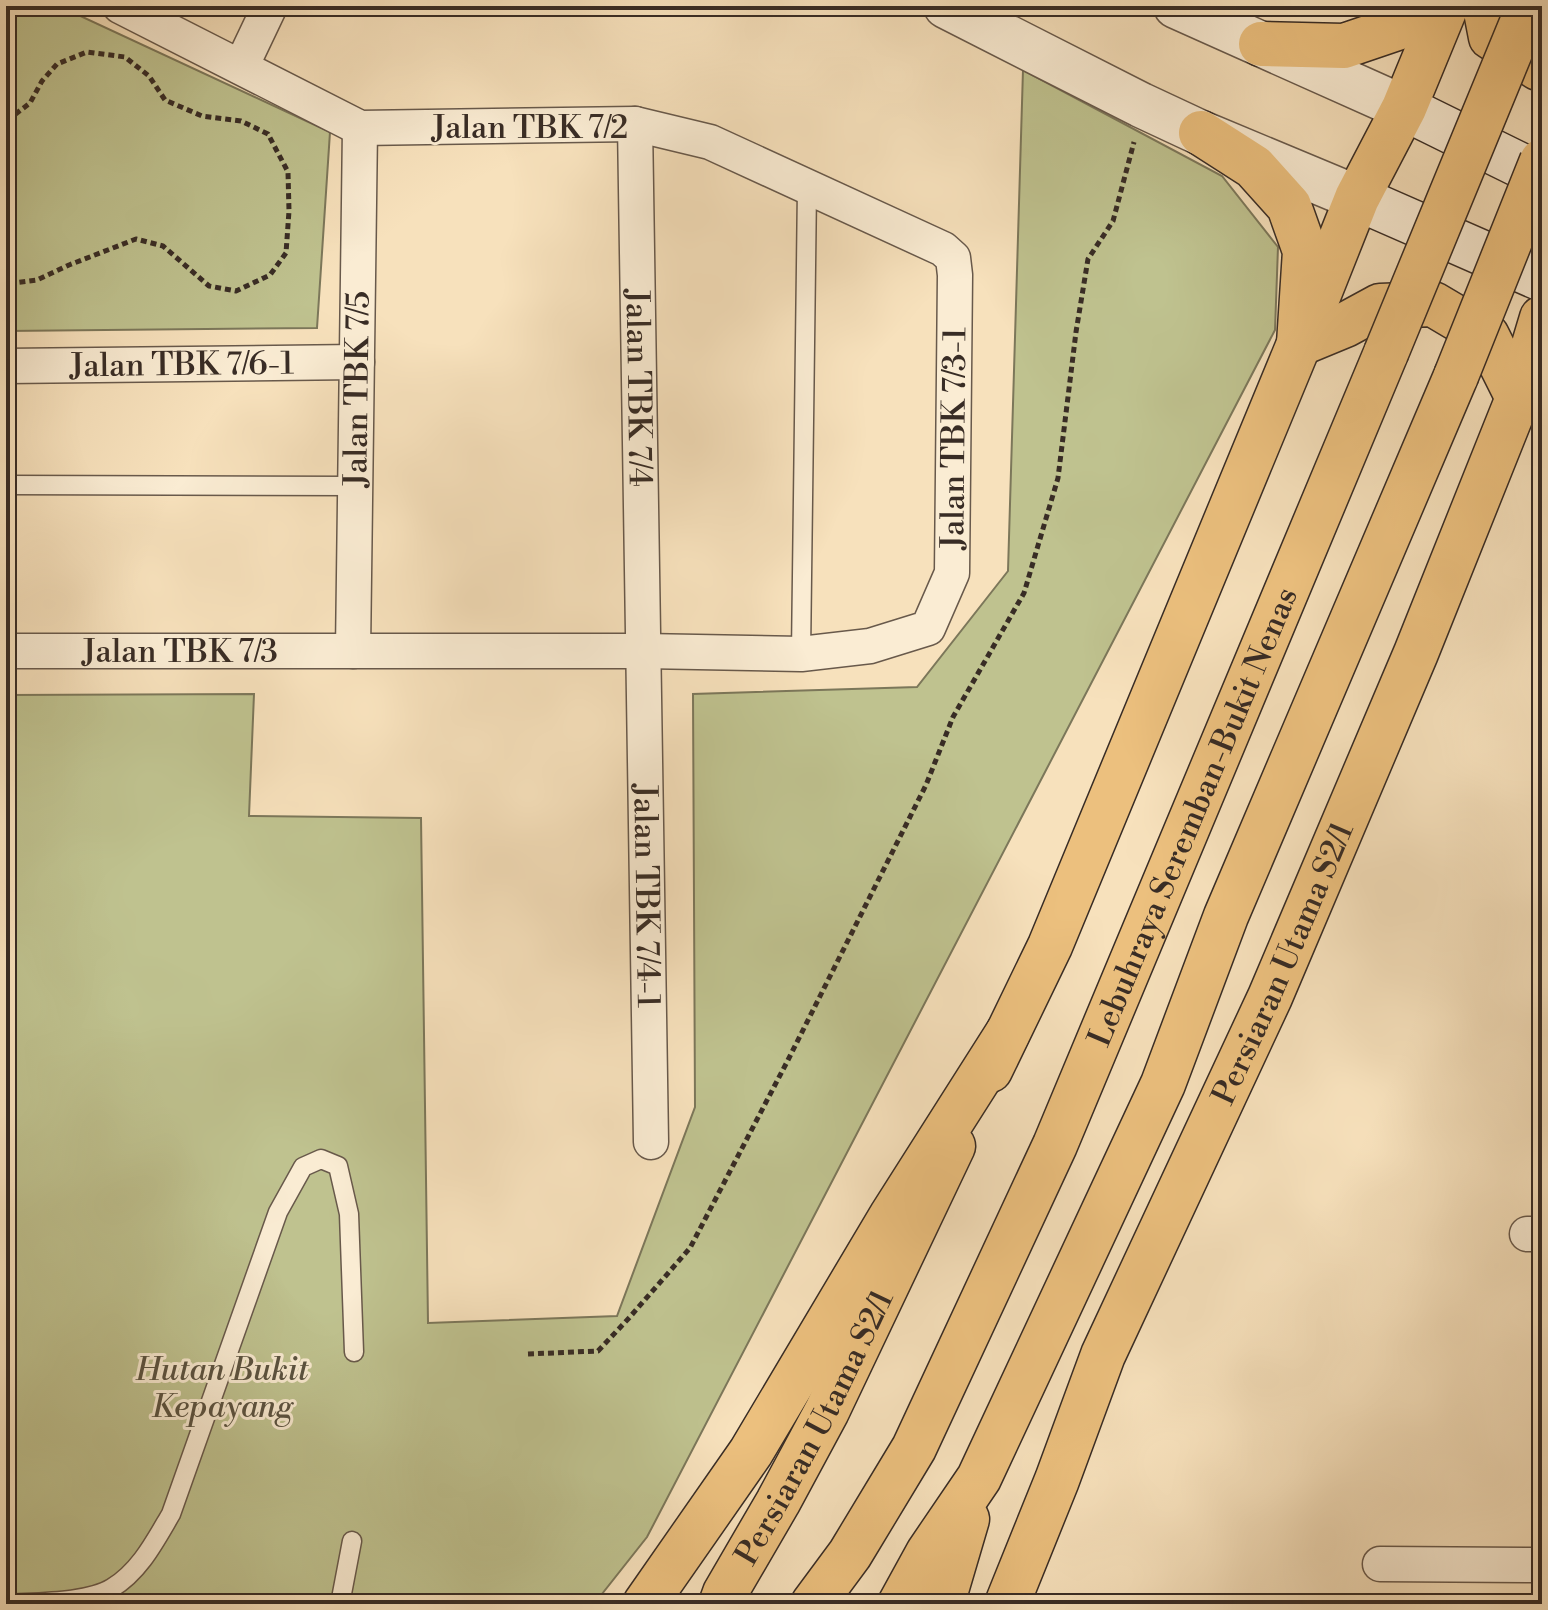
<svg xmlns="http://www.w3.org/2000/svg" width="1548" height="1610" viewBox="0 0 1548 1610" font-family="'Libre Bodoni',serif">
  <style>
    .green { fill: #bfc28f; stroke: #7c775a; stroke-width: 2 }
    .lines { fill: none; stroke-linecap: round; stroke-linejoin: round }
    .service-casing { stroke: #68594b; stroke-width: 21 }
    .minor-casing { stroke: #68594b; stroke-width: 37 }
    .tertiary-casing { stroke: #68594b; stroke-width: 47 }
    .secondary-casing { stroke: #382c25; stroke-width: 47 }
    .primary-casing { stroke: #382c25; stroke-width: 47 }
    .trunk-casing { stroke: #382c25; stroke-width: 47 }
    .path { stroke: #382c25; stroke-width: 5; stroke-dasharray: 6 4; stroke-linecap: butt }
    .service { stroke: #faecd3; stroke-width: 18 }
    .minor { stroke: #faecd3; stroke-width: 34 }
    .tertiary { stroke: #faecd3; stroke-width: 44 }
    .secondary { stroke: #faecd3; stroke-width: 44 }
    .primary { stroke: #ecc07e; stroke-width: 44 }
    .trunk { stroke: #ecc07e; stroke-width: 44 }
    .trunk-bridge-casing { stroke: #382c25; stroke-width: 47; stroke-linecap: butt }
    .trunk-bridge { stroke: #ecc07e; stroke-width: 44 }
    .labels { text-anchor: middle; stroke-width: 6; stroke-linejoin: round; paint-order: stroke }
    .street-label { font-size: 32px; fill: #382c25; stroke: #faecd3 }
    .park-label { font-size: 32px; font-style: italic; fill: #5a5240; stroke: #faecd3 }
  </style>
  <rect width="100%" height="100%" fill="#f7e1bc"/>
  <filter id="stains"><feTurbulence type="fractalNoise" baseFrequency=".0025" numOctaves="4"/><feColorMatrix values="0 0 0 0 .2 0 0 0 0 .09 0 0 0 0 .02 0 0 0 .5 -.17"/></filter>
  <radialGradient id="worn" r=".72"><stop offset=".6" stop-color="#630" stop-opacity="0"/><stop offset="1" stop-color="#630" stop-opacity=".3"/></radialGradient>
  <path class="green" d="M6 6H59L330 132 317 328 6 331Z
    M1023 70 1222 176 1278 247 1275 330 647 1537 594 1604H6V695L254 694 249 816 421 818 428 1323 617 1316 695 1107 693 694 917 687 1008 571Z"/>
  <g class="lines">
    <defs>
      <path id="service" d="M6 485 355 486
        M801 654 807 188
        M6 1604C35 1602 88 1603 112 1588 140 1571 155 1541 171 1514L278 1212 303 1167 321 1159 338 1166 349 1214 354 1352
        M340 1604 352 1541"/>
      <g id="minor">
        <path d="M241 67 270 6"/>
        <path id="s1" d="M635 124 651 1142"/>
        <path id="s2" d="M6 366 357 362"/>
        <path id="s3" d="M6 651H644L801 654 870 646 928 628 952 573 955 275 953 258 943 249 710 142 635 124 360 128 120 6"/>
        <path id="s4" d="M353 651 360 128"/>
        <path d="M1527 1234H1542"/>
        <path d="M1380 1564 1542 1565"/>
      </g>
      <path id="tertiary" d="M946 6 1141 105 1201 133 1357 198
        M1176 6 1404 108"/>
      <path id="secondary" d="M1404 108 1542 176
        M1357 198 1542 279"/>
      <g id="primary">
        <path d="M1485 6 1491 37 1538 68H1542"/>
        <path d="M1261 44 1344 46 1397 28 1416 6"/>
        <path d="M1201 133 1254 167 1289 206 1305 251 1299 344 1345 325 1380 306 1433 304 1487 336 1518 398 1527 388"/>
        <path d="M990 1070 1050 946 1299 344 1357 198 1404 108 1446 6"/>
        <path id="s5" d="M721 1604 725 1593 778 1502 827 1411 953 1146"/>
        <path id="s6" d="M1007 1604 1057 1480 1103 1355 1270 997 1416 653 1518 398 1542 318"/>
      </g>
      <g id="trunk">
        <path d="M645 1604 751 1452 892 1215 1007 1034"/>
        <path id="s7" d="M813 1604 850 1554 914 1448 1055 1145 1386 353"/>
        <path d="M900 1604 928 1553 979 1478 1163 1084 1226 916 1456 376"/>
        <path d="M942 1604 967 1519"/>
      </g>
    </defs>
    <use href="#service" class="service-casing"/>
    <use href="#minor" class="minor-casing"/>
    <use href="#tertiary" class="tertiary-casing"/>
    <use href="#secondary" class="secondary-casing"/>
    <use href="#primary" class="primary-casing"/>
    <use href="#trunk" class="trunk-casing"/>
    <path class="path" d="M6 117 13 116 30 103 42 81 57 64 87 52 125 57 149 76 165 100 202 116 241 121 268 134 288 172 289 211 286 253 270 275 236 291 209 286 163 246 136 239 69 265 37 280 6 284
      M528 1354 598 1351 629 1318 690 1248 788 1060 926 785 953 717 1024 593 1058 478 1076 332 1088 259 1113 221 1134 142"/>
    <use href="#service" class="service"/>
    <use href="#minor" class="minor"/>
    <use href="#tertiary" class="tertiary"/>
    <use href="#secondary" class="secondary"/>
    <use href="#primary" class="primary"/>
    <use href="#trunk" class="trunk"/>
    <defs>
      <path id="trunk-bridge" d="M1386 353 1529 6
        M1456 376 1542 161"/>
    </defs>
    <use href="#trunk-bridge" class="trunk-bridge-casing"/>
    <use href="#trunk-bridge" class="trunk-bridge"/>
  </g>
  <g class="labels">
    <g class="street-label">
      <text x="530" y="138">Jalan TBK 7/2</text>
      <text dy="11" stroke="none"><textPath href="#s2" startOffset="176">Jalan TBK 7/6-1</textPath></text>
      <text dy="11" stroke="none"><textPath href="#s1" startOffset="264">Jalan TBK 7/4</textPath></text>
      <text dy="11" stroke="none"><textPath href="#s4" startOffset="262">Jalan TBK 7/5</textPath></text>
      <text dy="11" stroke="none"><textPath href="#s3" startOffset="1120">Jalan TBK 7/3-1</textPath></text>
      <text dy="11" stroke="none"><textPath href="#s3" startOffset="174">Jalan TBK 7/3</textPath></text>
      <text dy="11" stroke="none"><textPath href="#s7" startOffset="876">Lebuhraya Seremban-Bukit Nenas</textPath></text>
      <text dy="11" stroke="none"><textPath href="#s1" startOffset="772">Jalan TBK 7/4-1</textPath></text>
      <text dy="11" stroke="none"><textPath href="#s6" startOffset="698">Persiaran Utama S2/1</textPath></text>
      <text dy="11" stroke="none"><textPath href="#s5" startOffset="200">Persiaran Utama S2/1</textPath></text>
    </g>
    <g class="park-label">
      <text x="222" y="1380">Hutan Bukit<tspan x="222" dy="37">Kepayang</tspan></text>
    </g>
  </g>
  <rect width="1548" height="1610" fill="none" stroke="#f7e1bc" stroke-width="32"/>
  <rect x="8" y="8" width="1532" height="1594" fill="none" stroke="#382c25" stroke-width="4"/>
  <rect x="16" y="16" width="1516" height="1578" fill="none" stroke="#382c25" stroke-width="2"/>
  <rect width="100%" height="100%" filter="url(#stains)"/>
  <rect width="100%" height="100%" fill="url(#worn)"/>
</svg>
